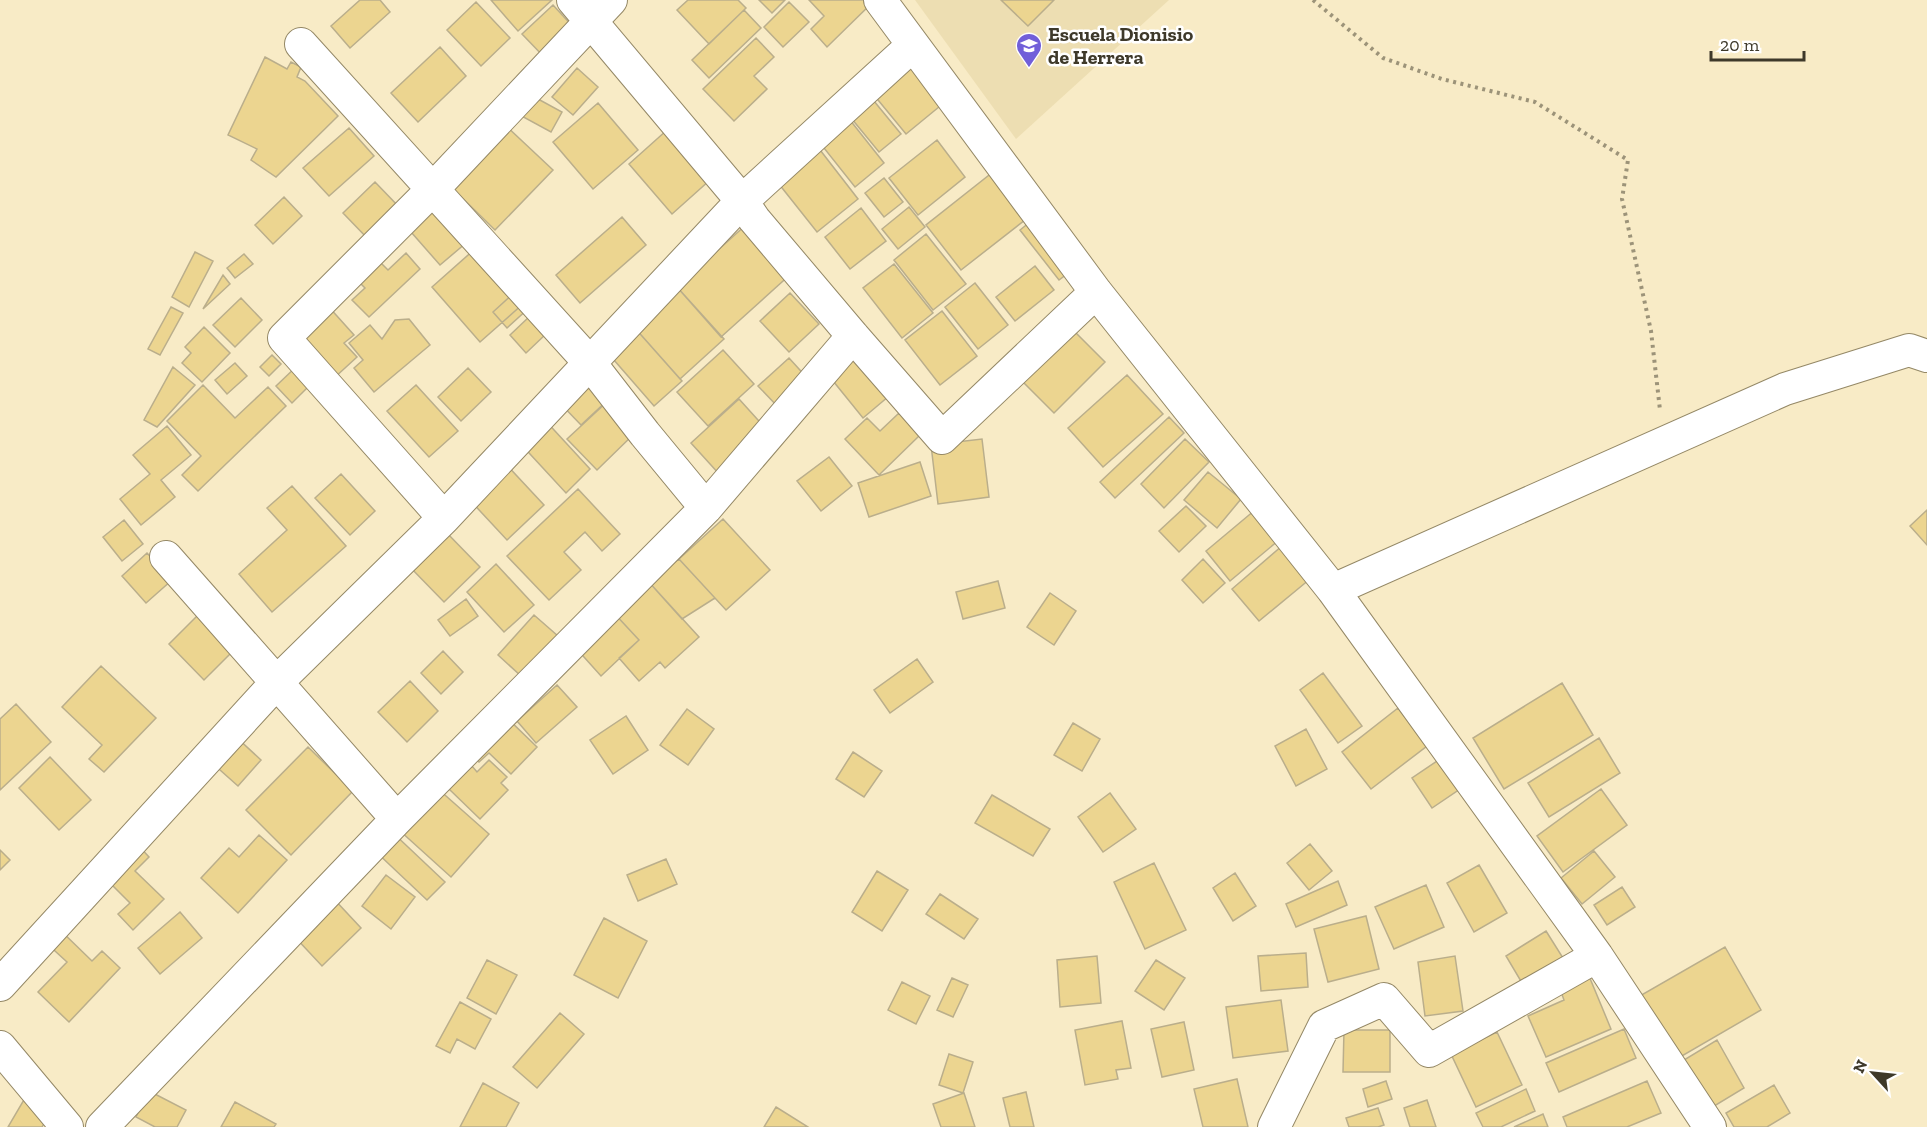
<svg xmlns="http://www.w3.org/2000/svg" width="1927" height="1127" viewBox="0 0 1927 1127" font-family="'Zilla Slab',serif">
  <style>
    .built { fill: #eddeb2 }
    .building { fill: #ecd590; stroke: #baae8b; stroke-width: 1.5 }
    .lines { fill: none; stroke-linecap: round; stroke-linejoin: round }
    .minor-casing { stroke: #948866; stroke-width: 34 }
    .path { stroke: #9c9379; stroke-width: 4; stroke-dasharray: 3 4.5; stroke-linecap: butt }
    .minor { stroke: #fff; stroke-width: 32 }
    .labels { text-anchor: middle; stroke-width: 5; stroke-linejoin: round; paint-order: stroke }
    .poi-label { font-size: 20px; font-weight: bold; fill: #3e392a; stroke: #fff; text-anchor: start }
  </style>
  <rect width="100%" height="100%" fill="#f8ebc6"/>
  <path class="built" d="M915 0H1169L1016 139Z"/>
  <path class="building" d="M360 0H380L390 12 350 48 331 26Z
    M491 0H552L518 31Z
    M688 0H738L746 8 709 44 677 10Z
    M759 0H785L772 13Z
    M809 0H875L827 47 811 29 824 16Z
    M1001 0H1054L1028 26Z
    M476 2 510 38 481 66 447 30Z
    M789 2 809 22 783 47 764 27Z
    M553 5 576 30 546 59 522 34Z
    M744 10 761 28 709 78 692 60Z
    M756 38 774 57 754 76 767 89 734 121 703 89Z
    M440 47 466 76 418 122 391 93Z
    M265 57 287 69 291 62 301 67 297 77 305 81 338 116 276 177 251 160 257 149 228 135Z
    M907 57 945 102 906 134 869 89Z
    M577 68 598 87 573 115 552 97Z
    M527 93 562 112 551 132 516 113Z
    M869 95 901 134 879 152 847 113Z
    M598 103 638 150 593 189 553 142Z
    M846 115 884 163 855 187 816 138Z
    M503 123 553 170 495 230 446 182Z
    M349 128 374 156 329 196 303 168Z
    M667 130 710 180 672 214 629 164Z
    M937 140 965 177 918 215 889 178Z
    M817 146 858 199 817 232 775 179Z
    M998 168 1034 213 961 270 926 225Z
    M884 178 903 202 884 217 865 193Z
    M375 182 401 209 369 240 343 213Z
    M284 197 302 216 273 244 255 225Z
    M430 201 466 243 440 265 404 224Z
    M909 207 925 227 898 249 882 229Z
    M861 208 886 241 850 269 825 237Z
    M622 217 646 245 580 303 556 275Z
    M1035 218 1075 268 1059 280 1020 230Z
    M748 223 793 272 721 337 677 287Z
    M926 234 966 284 933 310 894 260Z
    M476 248 524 303 480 342 432 287Z
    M195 252 213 261 189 307 172 297Z
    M406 253 420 269 369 317 352 300 365 288 359 282 380 262 388 270Z
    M244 254 253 264 235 278 227 268Z
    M894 264 933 313 902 338 863 288Z
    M1035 266 1054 290 1015 321 996 297Z
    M223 275 230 284 203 309Z
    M975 283 1008 325 978 349 945 307Z
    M677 287 724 339 680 379 634 327Z
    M515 292 529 308 507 328 493 312Z
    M790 293 819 324 789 352 760 321Z
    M241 298 262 320 235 347 213 325Z
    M328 306 354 335 344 343 357 357 333 379 295 336Z
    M171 307 183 313 160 355 148 349Z
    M942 311 977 356 940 385 905 340Z
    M531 315 547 333 526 353 510 335Z
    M409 319 430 345 374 392 354 368 363 360 349 343 370 325 382 339 395 320Z
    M204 327 230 353 202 382 182 363 191 353 185 347Z
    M634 327 682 381 654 406 607 352Z
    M1071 328 1105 362 1054 413 1020 379Z
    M856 345 895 391 863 418 825 371Z
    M723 350 754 384 708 426 677 392Z
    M272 355 281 364 269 376 260 367Z
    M789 358 809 380 779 408 758 386Z
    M235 363 247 376 227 394 215 380Z
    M299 364 314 381 292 403 276 386Z
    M173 367 195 385 157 427 144 420Z
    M468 368 491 392 461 421 438 397Z
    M589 373 611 397 581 425 558 401Z
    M1127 375 1163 414 1103 467 1068 428Z
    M203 385 235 418 268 387 286 406 198 491 182 475 201 456 167 421Z
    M416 385 458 431 429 457 387 411Z
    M739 399 768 431 720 475 691 443Z
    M609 400 637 431 597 470 567 439Z
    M899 413 920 435 879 475 845 439 867 418 880 431Z
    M1169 417 1184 433 1115 498 1100 482Z
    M543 418 590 469 566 493 518 441Z
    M167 426 191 455 161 480 175 497 141 525 120 499 150 474 133 455Z
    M982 439 989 497 938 504 931 445Z
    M1185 439 1209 462 1164 508 1141 484Z
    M829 457 852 486 821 511 797 481Z
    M504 462 544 505 507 540 467 497Z
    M920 462 931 496 869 517 858 483Z
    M1208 472 1241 499 1217 528 1184 500Z
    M341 474 375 511 350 535 315 498Z
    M292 486 346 546 272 612 239 574 287 530 267 508Z
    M578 489 620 534 602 551 585 532 564 552 581 570 549 600 507 556Z
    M1186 506 1206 526 1179 552 1159 531Z
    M1255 510 1279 540 1230 581 1206 551Z
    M1927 510V545L1910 526Z
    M723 519 770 570 726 610 679 559Z
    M124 520 143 544 122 561 103 537Z
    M444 530 480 567 444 602 408 565Z
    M1283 545 1310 579 1259 621 1232 589Z
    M147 553 172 580 146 603 122 576Z
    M679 559 715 598 682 619 647 580Z
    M1203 559 1225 583 1203 603 1182 580Z
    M496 564 534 605 504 632 467 592Z
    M647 580 699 637 665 668 660 662 639 681 619 658 639 640 613 612Z
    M998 581 1005 608 963 619 956 592Z
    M1050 593 1076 611 1054 645 1027 627Z
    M466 599 478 616 450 636 438 620Z
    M202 611 237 647 204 680 169 644Z
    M613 612 639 640 601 676 575 647Z
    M534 615 558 636 521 676 498 655Z
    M443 651 463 672 441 694 421 673Z
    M917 659 933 682 890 713 874 690Z
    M101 666 156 718 104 772 89 759 102 745 62 707Z
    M1323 673 1362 726 1338 743 1300 690Z
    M410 681 438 711 407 742 378 712Z
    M1562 683 1593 735 1504 789 1473 738Z
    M557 685 577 707 536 743 517 721Z
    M16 704 51 742 0 790V719Z
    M1398 708 1427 746 1371 789 1342 752Z
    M687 709 714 729 688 765 660 745Z
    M504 715 537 747 511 774 489 753 479 762 469 753Z
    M626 716 648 750 613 774 590 740Z
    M1073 723 1100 739 1082 771 1054 755Z
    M1306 729 1327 769 1296 786 1275 746Z
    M235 736 261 760 238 786 211 762Z
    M1599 738 1620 773 1549 817 1528 783Z
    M308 747 353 791 291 855 246 810Z
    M853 752 882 771 864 797 836 779Z
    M50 757 91 800 59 830 19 788Z
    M1440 759 1460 789 1432 808 1412 778Z
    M489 760 507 777 501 783 508 790 480 819 449 789 472 766 477 772Z
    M437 788 489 834 451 877 399 830Z
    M1601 789 1627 825 1563 872 1537 836Z
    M1110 793 1136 829 1103 852 1078 817Z
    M992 795 1050 829 1033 856 975 823Z
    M390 830 445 882 427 900 373 849Z
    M259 835 287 860 238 913 201 878 229 848 239 857Z
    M137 844 149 857 135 871 164 899 133 930 118 914 130 903 104 877Z
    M1310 844 1332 871 1309 890 1287 863Z
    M0 850 10 860 0 870Z
    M1594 851 1615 877 1582 904 1561 878Z
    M666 859 677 884 638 901 627 875Z
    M1154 863 1186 930 1145 949 1114 882Z
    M1479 865 1507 913 1474 932 1447 883Z
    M877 871 908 890 882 931 852 912Z
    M1235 873 1256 906 1233 921 1213 888Z
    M386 875 415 897 391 929 362 906Z
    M1338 881 1347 905 1296 927 1286 904Z
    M1426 885 1444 927 1394 949 1375 907Z
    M1622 887 1635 907 1607 925 1594 905Z
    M940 894 978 919 964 939 926 914Z
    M333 898 361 928 322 966 294 936Z
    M180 912 202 938 160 974 138 948Z
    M1366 916 1379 969 1328 982 1314 929Z
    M604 918 647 941 618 998 574 975Z
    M56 926 92 961 102 951 120 968 69 1022 38 992 67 962 43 940Z
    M1546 931 1563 958 1522 983 1506 956Z
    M1725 947 1761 1010 1675 1060 1638 997Z
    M1306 953 1308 987 1261 991 1258 956Z
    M1097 956 1101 1003 1060 1007 1057 960Z
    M1455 956 1463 1011 1425 1016 1418 962Z
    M487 960 517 975 496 1014 467 998Z
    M1156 960 1185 978 1164 1010 1135 991Z
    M1589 976 1611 1029 1546 1057 1528 1016 1564 1000 1560 989Z
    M952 978 968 985 953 1017 937 1010Z
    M902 982 930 996 916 1024 888 1010Z
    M1281 1000 1288 1051 1233 1058 1226 1007Z
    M460 1002 491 1019 475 1049 457 1039 450 1053 436 1046Z
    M560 1013 584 1034 537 1088 513 1067Z
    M1122 1021 1131 1068 1116 1070 1118 1079 1085 1085 1075 1030Z
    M1184 1022 1194 1070 1162 1077 1151 1029Z
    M1624 1029 1636 1058 1559 1092 1546 1063Z
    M1344 1030H1390V1072H1343Z
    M1497 1032 1522 1085 1476 1107 1451 1054Z
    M1717 1040 1744 1088 1711 1108 1684 1060Z
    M949 1054 973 1062 963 1093 939 1085Z
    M1237 1079 1248 1127H1203L1194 1089Z
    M1386 1081 1392 1099 1368 1107 1363 1089Z
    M1647 1081 1661 1113 1627 1127H1567L1563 1117Z
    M483 1083 519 1103 506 1127H460Z
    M1774 1085 1790 1113 1767 1127H1734L1726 1113Z
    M1526 1089 1535 1111 1501 1127H1483L1476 1113Z
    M149 1091 186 1110 177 1127H155L136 1117Z
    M1026 1092 1034 1127H1010L1003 1098Z
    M964 1093 975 1127H941L933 1104Z
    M25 1098 50 1113 42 1127H8Z
    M1427 1100 1436 1127H1410L1404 1108Z
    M235 1102 276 1124 274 1127H221Z
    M776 1107 808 1127H764Z
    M1378 1108 1384 1125 1378 1127H1349L1346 1118Z
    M1543 1114 1548 1127H1514Z"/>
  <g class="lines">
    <defs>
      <path id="minor" d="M573 0 742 201 754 219 853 336 942 438 1096 292
        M880 0 1096 292 1333 590 1597 956 1710 1127
        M301 44 590 363 645 434 706 508
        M444 518 284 338 432 190 611 0
        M166 557 397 819
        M1333 590 1785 389 1909 350 1927 356
        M0 985 277 682 444 518 742 201 913 45
        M0 1047 67 1127
        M102 1127 397 819 706 508 853 336
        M1274 1127 1324 1026 1384 999 1429 1051 1597 956"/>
    </defs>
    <use href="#minor" class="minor-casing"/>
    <path class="path" d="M1313 0 1383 58 1442 79 1535 102 1628 160 1622 199 1651 331 1660 410"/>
    <use href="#minor" class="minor"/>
  </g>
  <defs>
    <symbol id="school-pin" viewBox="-11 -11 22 30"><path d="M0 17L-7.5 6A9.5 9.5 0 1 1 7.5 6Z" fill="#715fd9" stroke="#fff"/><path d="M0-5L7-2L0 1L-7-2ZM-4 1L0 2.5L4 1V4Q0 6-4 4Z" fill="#fff"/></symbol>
  </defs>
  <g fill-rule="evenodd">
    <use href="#school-pin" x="1014" y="31" width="30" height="40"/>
  </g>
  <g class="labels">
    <g class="poi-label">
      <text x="1048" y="41">Escuela Dionisio<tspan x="1048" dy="23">de Herrera</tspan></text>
    </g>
  </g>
  <g transform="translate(1873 1073) rotate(297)" stroke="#ffffff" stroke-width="4.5" paint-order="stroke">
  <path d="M0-4.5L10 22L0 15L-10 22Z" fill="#3e392a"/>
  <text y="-9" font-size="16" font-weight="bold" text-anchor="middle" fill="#3e392a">N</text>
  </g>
  <path d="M1711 51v9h93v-9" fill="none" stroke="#3e392a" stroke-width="3"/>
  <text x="1720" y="51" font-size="18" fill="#3e392a" stroke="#ffffff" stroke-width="4.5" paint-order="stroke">20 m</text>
</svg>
